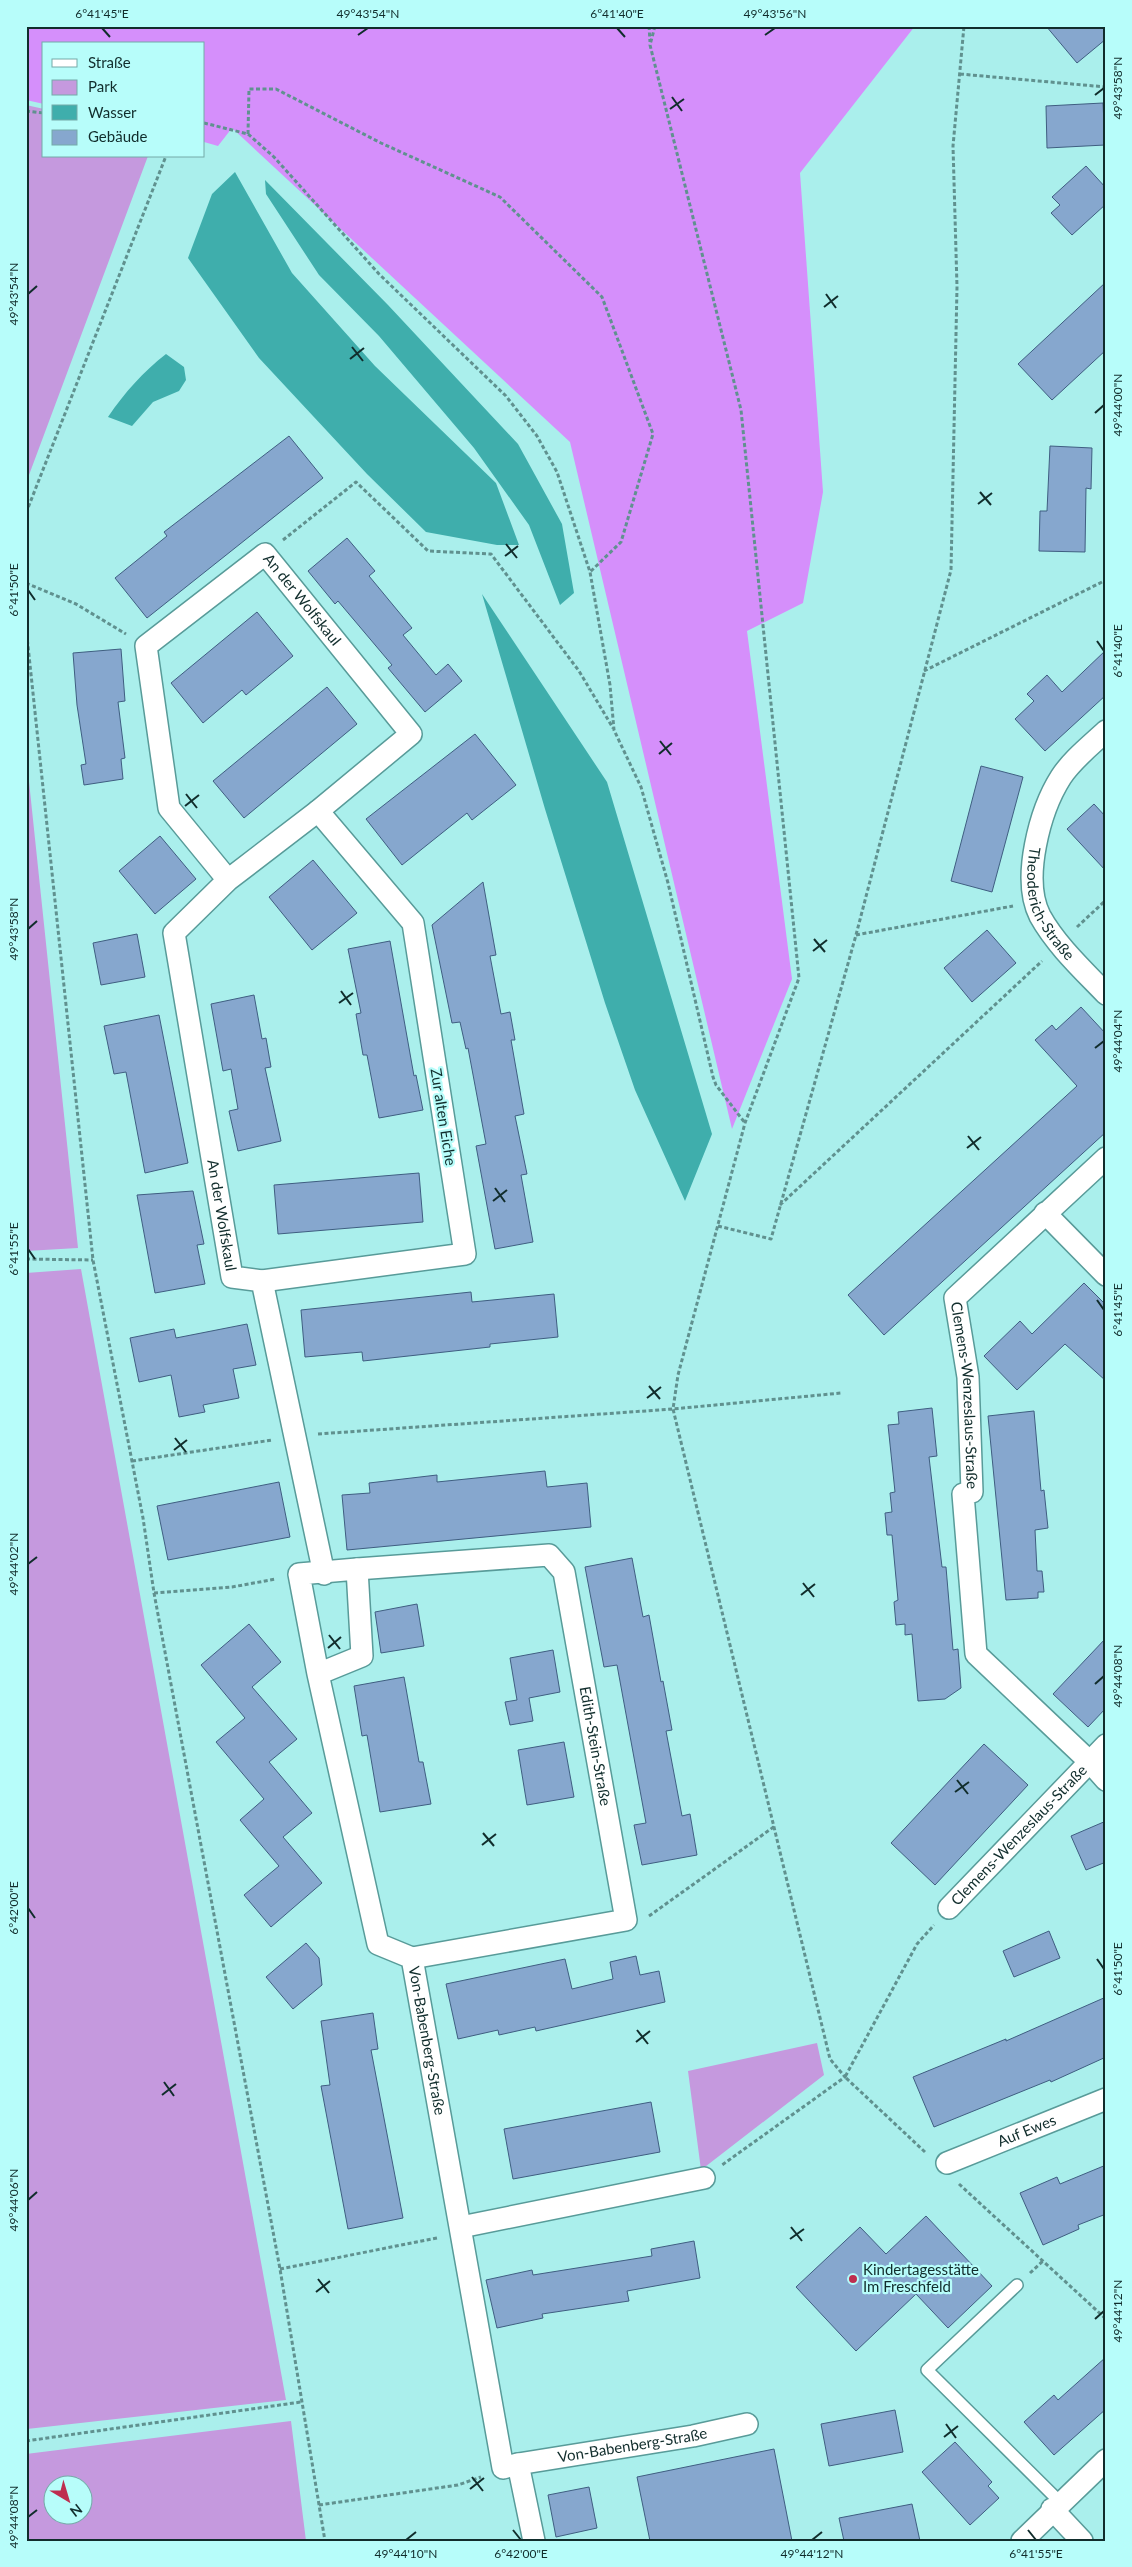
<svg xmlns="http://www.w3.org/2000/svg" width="1132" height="2567" viewBox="0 0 1132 2567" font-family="Lato,sans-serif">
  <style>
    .green { fill: #c599de; fill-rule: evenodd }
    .forest { fill: #d58ffb }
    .water { fill: #3faeac }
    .building { fill: #86a7ce; stroke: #3f5e81 }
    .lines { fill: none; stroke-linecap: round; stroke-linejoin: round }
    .lane-casing { stroke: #589b99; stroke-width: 14 }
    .street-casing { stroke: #589b99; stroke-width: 24 }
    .path { stroke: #60918f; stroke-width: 3; stroke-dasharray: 4 2.5; stroke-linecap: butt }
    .lane { stroke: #fff; stroke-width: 11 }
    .street { stroke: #fff; stroke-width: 21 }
    .ticks { fill: none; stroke: #112d2c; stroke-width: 2 }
    .poi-dot { fill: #be2e4f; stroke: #b7fdfa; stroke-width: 2 }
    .labels { text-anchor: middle; stroke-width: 4.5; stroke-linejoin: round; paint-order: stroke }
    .street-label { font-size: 15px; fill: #112d2c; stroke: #b7fdfa }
    .poi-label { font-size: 15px; fill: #112d2c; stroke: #b7fdfa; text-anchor: start }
    .neatline { fill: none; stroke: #112d2c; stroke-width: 2 }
    .ticks-label { font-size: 12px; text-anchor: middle; fill: #112d2c }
  </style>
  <rect width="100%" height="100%" fill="#aaefec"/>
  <path class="green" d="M26 105 44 109V156H148L26 483Z
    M26 753 78 1248 26 1251Z
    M81 1269 286 2400 27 2429 26 1273Z
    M817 2043 824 2075 701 2170 688 2071Z
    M291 2421 306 2541H26V2454ZM82 2484V2514H52V2484Z"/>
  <path class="forest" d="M26 26H915L800 173 823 492 803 603 747 631 792 979 732 1129 570 442 232 128 218 146 204 142V44H44V104L26 100Z"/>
  <path class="water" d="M235 172 292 273 375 366 496 483 519 545H497L426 532 367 474 259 358 188 258 212 194Z
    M265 180 388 305 518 444 562 524 574 593 560 605 529 525 474 448 379 336 319 275 266 194Z
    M166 354 184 367 186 380 179 391 153 402 132 426 108 417C125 392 143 372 166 354Z
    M482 594 607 782 712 1134 685 1201 635 1090 605 1003 545 809Z"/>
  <path class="building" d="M1046 26H1106V39L1077 63Z
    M1103 103 1105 145 1047 148 1046 106Z
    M1086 166 1106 188V204L1072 235 1051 213 1060 205 1052 197Z
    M1106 282V350L1052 400 1018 364Z
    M289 436 323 478 147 618 115 578 167 536 164 532Z
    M1050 446 1092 448 1091 489 1086 488 1085 552 1039 551 1040 511H1047Z
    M347 538 375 571 369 576 412 628 403 635 436 675 448 664 462 681 425 712 388 668 392 665 338 601 335 604 308 571Z
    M257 612 293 656 246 695 242 690 203 723 171 683Z
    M121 649 125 701 118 702 125 758 121 759 123 779 84 785 81 765 86 764 77 705 73 653Z
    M1106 650V695L1045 751 1015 719 1034 701 1027 694 1047 675 1062 692Z
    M327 687 357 724 244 818 213 781Z
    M475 734 516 785 472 820 467 813 402 865 366 819Z
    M981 766 1023 777 992 892 951 881Z
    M1094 804 1106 817V871L1067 829Z
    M160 836 196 879 155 914 119 871Z
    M313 860 357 913 312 950 269 897Z
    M483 882 496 955 490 956 501 1014 510 1012 515 1040H511L524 1114 515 1116 527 1174 521 1175 533 1242 495 1249 476 1146 486 1144 468 1048 466 1049 460 1022 452 1023 432 925Z
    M987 930 1016 963 972 1002 944 968Z
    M137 934 145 977 101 985 93 943Z
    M390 941 414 1076 416 1075 423 1110 379 1118 367 1055H363L356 1014 361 1013 348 949Z
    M254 995 262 1039 266 1038 271 1067 265 1068 281 1141 238 1151 229 1111 238 1109 231 1069 223 1071 211 1004Z
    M1081 1007 1106 1034V1132L884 1335 848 1295 1077 1086 1035 1040 1052 1025 1056 1030Z
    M159 1015 188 1163 145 1173 126 1072 114 1074 104 1026Z
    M419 1173 423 1222 278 1234 274 1185Z
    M193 1191 204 1244 197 1245 205 1284 155 1293 137 1195Z
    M1084 1283 1106 1305V1381L1065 1344 1017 1390 984 1356 1020 1321 1032 1334Z
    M471 1292 472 1302 554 1294 558 1337 490 1344V1347L363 1361 362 1352 305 1357 301 1310Z
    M247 1324 256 1365 233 1369 239 1398 203 1405 205 1412 179 1417 171 1375 139 1382 130 1338 174 1329 176 1338Z
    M932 1408 937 1456 929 1457 942 1567H946L953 1650 958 1649 961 1688 945 1699 918 1701 912 1634 905 1635V1624L896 1625 894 1602 898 1600 892 1535H887L885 1513 892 1512 890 1493 895 1492 888 1425 899 1424 898 1412Z
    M1034 1411 1041 1491 1044 1490 1048 1528 1035 1530 1037 1571H1042L1044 1592H1038V1598L1006 1600 988 1416Z
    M545 1471 547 1487 587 1483 591 1527 347 1550 342 1495 370 1493 369 1483 437 1475V1482Z
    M279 1482 290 1537 168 1560 157 1506Z
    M632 1558 643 1617 649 1615 661 1682 663 1681 672 1730 666 1731 682 1816 690 1814 697 1855 642 1865 634 1825 646 1823 617 1665 604 1667 585 1567Z
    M417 1604 424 1646 381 1653 375 1612Z
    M249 1624 281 1662 252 1687 297 1739 269 1762 312 1813 283 1837 322 1883 271 1927 244 1895 279 1866 240 1820 264 1799 216 1742 245 1718 201 1665Z
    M1106 1638V1708L1088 1727 1053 1694Z
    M553 1650 560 1692 529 1698 533 1721 510 1725 505 1702 517 1700 510 1658Z
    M404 1677 419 1762H423L431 1804 380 1812 367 1735 362 1736 354 1686Z
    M564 1742 574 1797 527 1805 518 1750Z
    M984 1744 1028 1785 935 1885 891 1843Z
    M1106 1821V1862L1086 1870 1071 1836Z
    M1049 1931 1060 1958 1014 1977 1003 1951Z
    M306 1943 319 1958 322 1985 293 2009 266 1977Z
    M636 1956 640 1975 659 1971 665 2002 536 2031 535 2027 499 2035 498 2030 458 2039 446 1984 565 1959 572 1989 613 1979 610 1962Z
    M1106 1997V2057L1051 2082 1050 2080 934 2127 913 2077 1006 2039V2041Z
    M373 2013 378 2049 371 2050 403 2218 348 2229 321 2086 330 2085 321 2021Z
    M651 2102 660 2152 513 2179 504 2129Z
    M1106 2165V2214L1078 2225 1079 2229 1043 2245 1020 2193 1057 2177 1060 2184Z
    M926 2216 992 2286 948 2328 916 2294 856 2351 796 2287 860 2227 886 2254Z
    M694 2241 700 2278 627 2291 629 2301 542 2314 543 2318 497 2328 486 2280 532 2270 533 2275 652 2256 651 2249Z
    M1106 2357V2409L1054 2455 1024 2422 1054 2395 1058 2400Z
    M895 2410 903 2452 829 2466 821 2424Z
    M955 2442 992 2482 988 2486 999 2498 970 2525 922 2472Z
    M774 2449 792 2541H650L637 2477Z
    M589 2487 597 2528 556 2537 548 2495Z
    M912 2504 920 2541H844L839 2518Z"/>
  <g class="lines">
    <defs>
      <path id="lane" d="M1017 2285 927 2370 1060 2502"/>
      <g id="street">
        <path id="s1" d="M1106 731C1091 745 1072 760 1061 777 1040 810 1021 879 1040 916 1056 945 1083 970 1106 994"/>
        <path id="s2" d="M228 880 169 808 146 646 265 554 411 734 318 811 228 880 174 933 232 1277 262 1281 324 1574"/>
        <path id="s3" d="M1106 1158 955 1298 968 1377 972 1492 963 1494 976 1654 1090 1762 1106 1780"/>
        <path d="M1045 1213 1106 1275"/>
        <path d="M262 1281 465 1254 413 923 318 811"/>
        <path id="s4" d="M357 1569 549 1555 564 1572 626 1920 412 1958"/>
        <path id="s5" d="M318 1674 362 1656 357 1569 299 1574 318 1674 378 1944 412 1958 503 2468 518 2464 534 2541"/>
        <path id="s6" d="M949 1908 1106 1745"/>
        <path id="s7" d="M947 2163 1106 2099"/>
        <path d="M461 2227 704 2178"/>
        <path id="s8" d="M518 2464 693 2436 747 2424"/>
        <path d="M1052 2509 1082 2541"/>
        <path d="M1022 2541 1106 2460"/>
      </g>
    </defs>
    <use href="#lane" class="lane-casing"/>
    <use href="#street" class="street-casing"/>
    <path class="path" d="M649 26 650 42
      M655 26 650 45 741 410 799 978 745 1123 678 1375 673 1409 830 2059 845 2077 722 2165
      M960 74 1106 87
      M26 111 44 113
      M204 123 248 134 274 157 379 274 506 396 537 436 557 472 590 572 610 685 614 730 641 787 668 883 713 1077 716 1085 745 1123
      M248 134 249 89H276L381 143 500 197 602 297 653 434 621 542 590 572
      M26 513 166 156
      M283 540 356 482 428 551 491 554 579 671 613 728
      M26 583 76 604 126 634
      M26 627 93 1260 143 1518 154 1593 280 2269 325 2541
      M924 671 1106 580
      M1077 927 1106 900
      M856 935 1013 906
      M780 1205 1042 961
      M718 1226 771 1239 856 935 951 570 957 287 953 146 964 26
      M26 1259 93 1260
      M318 1434 673 1409 841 1393
      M132 1461 272 1440
      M154 1593 232 1587 276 1579
      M649 1916 775 1826
      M925 2152 845 2077 917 1944 934 1925
      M959 2184 1106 2319
      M280 2269 437 2238
      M1030 2273 1043 2261
      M26 2441 301 2402
      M319 2505 458 2485 481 2477"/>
    <use href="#lane" class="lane"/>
    <use href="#street" class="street"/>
  </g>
  <path class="ticks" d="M102 28 110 37M617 28 625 37M358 35 368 28M765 35 775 28M1095 95 1104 88M672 97 682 111M670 109 684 99M28 294 37 286M826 294 836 308M824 307 838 296M352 347 363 361M350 359 364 348M1095 413 1104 405M980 492 991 505M978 504 992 493M506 544 517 558M505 556 518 546M28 590 35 600M1097 641 1104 651M660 741 671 755M659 754 672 743M186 794 197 808M185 806 199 795M28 929 37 921M814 939 825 952M813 951 827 940M341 991 351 1005M339 1003 353 993M1095 1048 1104 1041M968 1136 979 1150M967 1148 981 1137M495 1188 505 1202M493 1201 507 1190M28 1249 35 1259M1097 1300 1104 1310M649 1386 660 1399M647 1398 661 1387M175 1438 186 1452M174 1450 187 1440M28 1564 37 1557M803 1583 814 1597M801 1595 815 1584M329 1635 340 1649M328 1648 341 1637M1095 1684 1104 1676M957 1780 968 1794M955 1792 969 1782M483 1833 494 1846M482 1845 496 1834M28 1908 35 1918M1097 1959 1104 1969M637 2030 648 2044M636 2042 650 2031M164 2082 174 2096M162 2095 176 2084M28 2200 37 2192M791 2227 802 2241M790 2239 804 2229M318 2279 329 2293M316 2292 330 2281M1095 2319 1104 2311M946 2424 956 2438M944 2437 958 2426M472 2477 483 2491M470 2489 484 2478M28 2517 37 2510M513 2530 521 2540M1028 2530 1036 2540M406 2540 416 2532M812 2540 822 2532"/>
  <circle class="poi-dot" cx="853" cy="2279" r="5"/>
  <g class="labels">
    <g class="street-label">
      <text dy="5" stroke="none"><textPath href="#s2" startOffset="466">An der Wolfskaul</textPath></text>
      <text dy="5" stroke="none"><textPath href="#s1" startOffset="201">Theoderich-Straße</textPath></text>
      <text transform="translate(443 1117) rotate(81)" y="5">Zur alten Eiche</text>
      <text dy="5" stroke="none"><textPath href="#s2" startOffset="1235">An der Wolfskaul</textPath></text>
      <text dy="5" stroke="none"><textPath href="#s3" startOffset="304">Clemens-Wenzeslaus-Straße</textPath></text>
      <text dy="5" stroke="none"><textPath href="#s4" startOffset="392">Edith-Stein-Straße</textPath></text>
      <text dy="5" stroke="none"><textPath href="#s6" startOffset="101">Clemens-Wenzeslaus-Straße</textPath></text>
      <text dy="5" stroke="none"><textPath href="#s5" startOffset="692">Von-Babenberg-Straße</textPath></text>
      <text dy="5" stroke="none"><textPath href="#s7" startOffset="86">Auf Ewes</textPath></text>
      <text dy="5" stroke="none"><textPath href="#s8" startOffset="116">Von-Babenberg-Straße</textPath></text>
    </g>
    <g class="poi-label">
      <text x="863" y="2275">Kindertagesstätte<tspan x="863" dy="17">Im Freschfeld</tspan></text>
    </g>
  </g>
  <rect width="1132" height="2567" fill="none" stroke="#b7fdfa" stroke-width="55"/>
  <rect x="42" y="42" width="162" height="115" fill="#b7fdfa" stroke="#75aaa8"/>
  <rect x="52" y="59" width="25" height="8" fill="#ffffff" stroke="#75aaa8"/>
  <text x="88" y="68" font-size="15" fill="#112d2c">Straße</text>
  <rect x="52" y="80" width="25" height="15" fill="#c599de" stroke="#75aaa8"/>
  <text x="88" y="92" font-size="15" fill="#112d2c">Park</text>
  <rect x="52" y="105" width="25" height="15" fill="#3faeac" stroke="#75aaa8"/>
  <text x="88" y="118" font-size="15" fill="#112d2c">Wasser</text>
  <rect x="52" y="130" width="25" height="15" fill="#86a7ce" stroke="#75aaa8"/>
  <text x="88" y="142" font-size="15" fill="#112d2c">Gebäude</text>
  <g transform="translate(68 2500) rotate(142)"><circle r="24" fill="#b7fdfa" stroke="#75aaa8"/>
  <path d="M0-4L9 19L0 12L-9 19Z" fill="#be2e4f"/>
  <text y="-8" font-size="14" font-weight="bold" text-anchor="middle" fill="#112d2c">N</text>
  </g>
  <rect x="28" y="28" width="1076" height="2512" class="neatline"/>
  <g class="ticks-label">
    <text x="102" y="18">6°41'45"E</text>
    <text x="368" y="18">49°43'54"N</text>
    <text x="617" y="18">6°41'40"E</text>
    <text x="775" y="18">49°43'56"N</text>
    <text transform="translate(1118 88) rotate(-90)" y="4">49°43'58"N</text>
    <text transform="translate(14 294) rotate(-90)" y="4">49°43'54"N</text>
    <text transform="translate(1118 405) rotate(-90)" y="4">49°44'00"N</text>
    <text transform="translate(14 590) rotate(-90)" y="4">6°41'50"E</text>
    <text transform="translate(1118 651) rotate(-90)" y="4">6°41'40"E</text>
    <text transform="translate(14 929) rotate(-90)" y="4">49°43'58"N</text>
    <text transform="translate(1118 1041) rotate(-90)" y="4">49°44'04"N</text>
    <text transform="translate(14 1249) rotate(-90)" y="4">6°41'55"E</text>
    <text transform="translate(1118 1310) rotate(-90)" y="4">6°41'45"E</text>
    <text transform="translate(14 1564) rotate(-90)" y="4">49°44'02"N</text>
    <text transform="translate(1118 1676) rotate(-90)" y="4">49°44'08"N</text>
    <text transform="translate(14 1908) rotate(-90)" y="4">6°42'00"E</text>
    <text transform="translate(1118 1969) rotate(-90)" y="4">6°41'50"E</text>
    <text transform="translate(14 2200) rotate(-90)" y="4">49°44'06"N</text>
    <text transform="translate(1118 2311) rotate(-90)" y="4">49°44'12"N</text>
    <text transform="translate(14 2517) rotate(-90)" y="4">49°44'08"N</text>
    <text x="406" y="2558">49°44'10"N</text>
    <text x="521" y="2558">6°42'00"E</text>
    <text x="812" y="2558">49°44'12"N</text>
    <text x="1036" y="2558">6°41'55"E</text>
  </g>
</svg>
